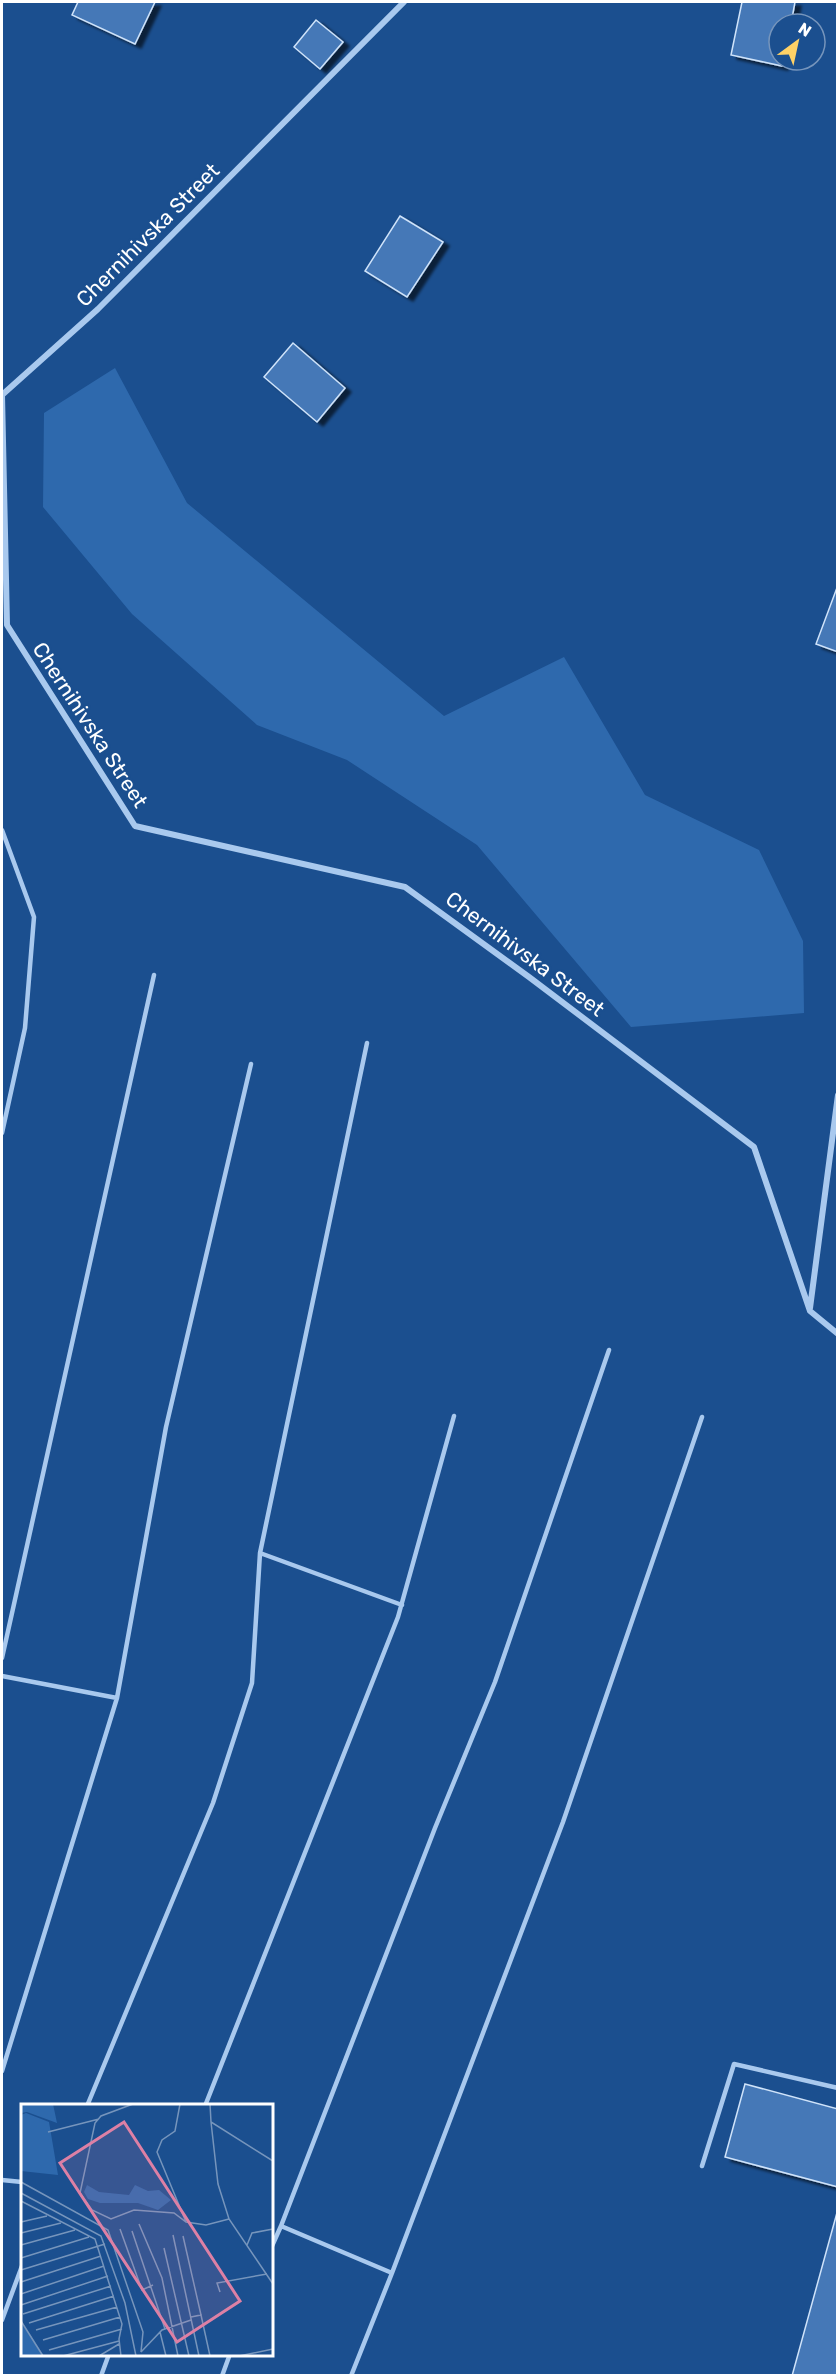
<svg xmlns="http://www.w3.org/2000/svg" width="839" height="2377" viewBox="0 0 839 2377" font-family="Rubik,sans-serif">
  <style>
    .green { fill: #2e69ad }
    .building { fill: #4478b7; stroke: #cfe3fa; stroke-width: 1.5; filter: url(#shadow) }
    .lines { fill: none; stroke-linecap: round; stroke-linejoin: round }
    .service { stroke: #a9c9ee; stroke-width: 4.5 }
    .minor { stroke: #a9c9ee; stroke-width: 6 }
    .labels { text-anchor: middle; stroke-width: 5; stroke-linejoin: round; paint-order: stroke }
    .street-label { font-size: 21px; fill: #fff; stroke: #1b4f8f }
    .inset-road { fill: none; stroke: #7695bc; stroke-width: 1.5 }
    .view { fill: #dd80a5; fill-opacity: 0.15; stroke: #dd80a5; stroke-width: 3 }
    .inset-edge { fill: none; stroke: #fff; stroke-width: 3 }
  </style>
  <defs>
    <filter id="shadow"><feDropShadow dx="6" dy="4" stdDeviation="1.5" flood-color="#0009"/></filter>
  </defs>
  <rect width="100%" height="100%" fill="#1b4f8f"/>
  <path class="green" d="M115 368 187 503 444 716 564 657 645 795 759 850 803 941 804 1013 631 1027 477 845 347 760 257 725 132 614 43 507 44 413Z"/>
  <path class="building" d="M78 2H155L135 44 72 15Z
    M742 2H795L791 24H779V60H783L782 66 731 55Z
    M316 20 343 42 320 69 294 47Z
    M400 216 443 242 407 297 365 271Z
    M293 343 345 388 317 422 264 377Z
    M838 585V652L816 644Z
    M745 2084 838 2109V2187L725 2157Z
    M838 2209V2376H792Z"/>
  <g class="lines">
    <path class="service" d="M2 830 34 917 25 1028 2 1133
      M260 1553 402 1605
      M2 1658 154 975
      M2 1676 117 1698
      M2 2071 117 1698 166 1427 251 1064
      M87 2106 213 1803 252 1683 260 1553 367 1043
      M205 2106 398 1617 454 1416
      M702 2166 734 2064 838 2088
      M2 2180 22 2182
      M281 2226 392 2273 351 2376
      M272 2246 281 2226 435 1828 495 1682 609 1350
      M392 2273 563 1822 702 1417
      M2 2320 22 2266
      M101 2376 109 2354
      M222 2376 230 2354"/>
    <path class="minor" d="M404 2 98 309 2 395 7 625 135 826 405 887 529 977 754 1147 810 1311 838 1334
      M810 1308 838 1095"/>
  </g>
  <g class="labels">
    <g class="street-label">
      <text transform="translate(148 235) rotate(-45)" y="7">Chernihivska Street</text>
      <text transform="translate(90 725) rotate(57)" y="7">Chernihivska Street</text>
      <text transform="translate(525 954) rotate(37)" y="7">Chernihivska Street</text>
    </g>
  </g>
  <g transform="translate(21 2104)">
    <rect width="252" height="252" fill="#1b4f8f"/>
    <path d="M0 0H32L36 19 6 8 0 9ZM5 9 28 18 37 71 0 67V11ZM66 81 78 88 108 91 114 81 127 87 138 86 150 96 137 106 117 99H79L67 95 63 88ZM0 216 23 252H0Z" fill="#2e69ad"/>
    <path class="inset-road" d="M112 0 80 12 74 19 59 89 71 106 90 115 113 106 153 109 165 118 185 121 208 115M159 0 154 27 141 36 136 48 165 118M189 0 190 18 252 57M190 18 197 80 208 115 252 180M27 28 78 15M0 78 87 126 122 228 120 248M0 89 80 132 104 199 115 252M0 97 74 135 101 220 98 235 100 252M0 118 26 112M118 120 141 174 157 252M99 125 121 186 132 181M111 127 144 225M0 129 40 119M152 131 178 252M162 132 180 211M0 141 54 126M226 141 231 129 252 125M143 144 168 252M0 154 68 133M0 166 84 140M0 178 80 152M199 188 196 179 246 170M0 190 83 162M0 201 87 172M2 210 90 182M170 213 180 211 189 252M0 217 22 252M8 219 93 192M15 226 96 203M139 228 145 252M22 236 99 213M28 246 101 225M120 248 141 226 170 216M42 252 98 237M78 252 98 240M218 252 252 245"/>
    <path class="view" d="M103 18 219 197 156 238 39 59Z"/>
    <rect width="252" height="252" class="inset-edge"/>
  </g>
  <rect width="839" height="2377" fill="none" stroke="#ffffff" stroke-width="6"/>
  <g transform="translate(797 42) rotate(33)"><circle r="28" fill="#1b4f8f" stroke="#7695bc" stroke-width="1.5"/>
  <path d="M0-4.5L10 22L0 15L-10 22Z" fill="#ffd166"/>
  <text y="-9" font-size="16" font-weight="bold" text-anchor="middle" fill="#ffffff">N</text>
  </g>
</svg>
